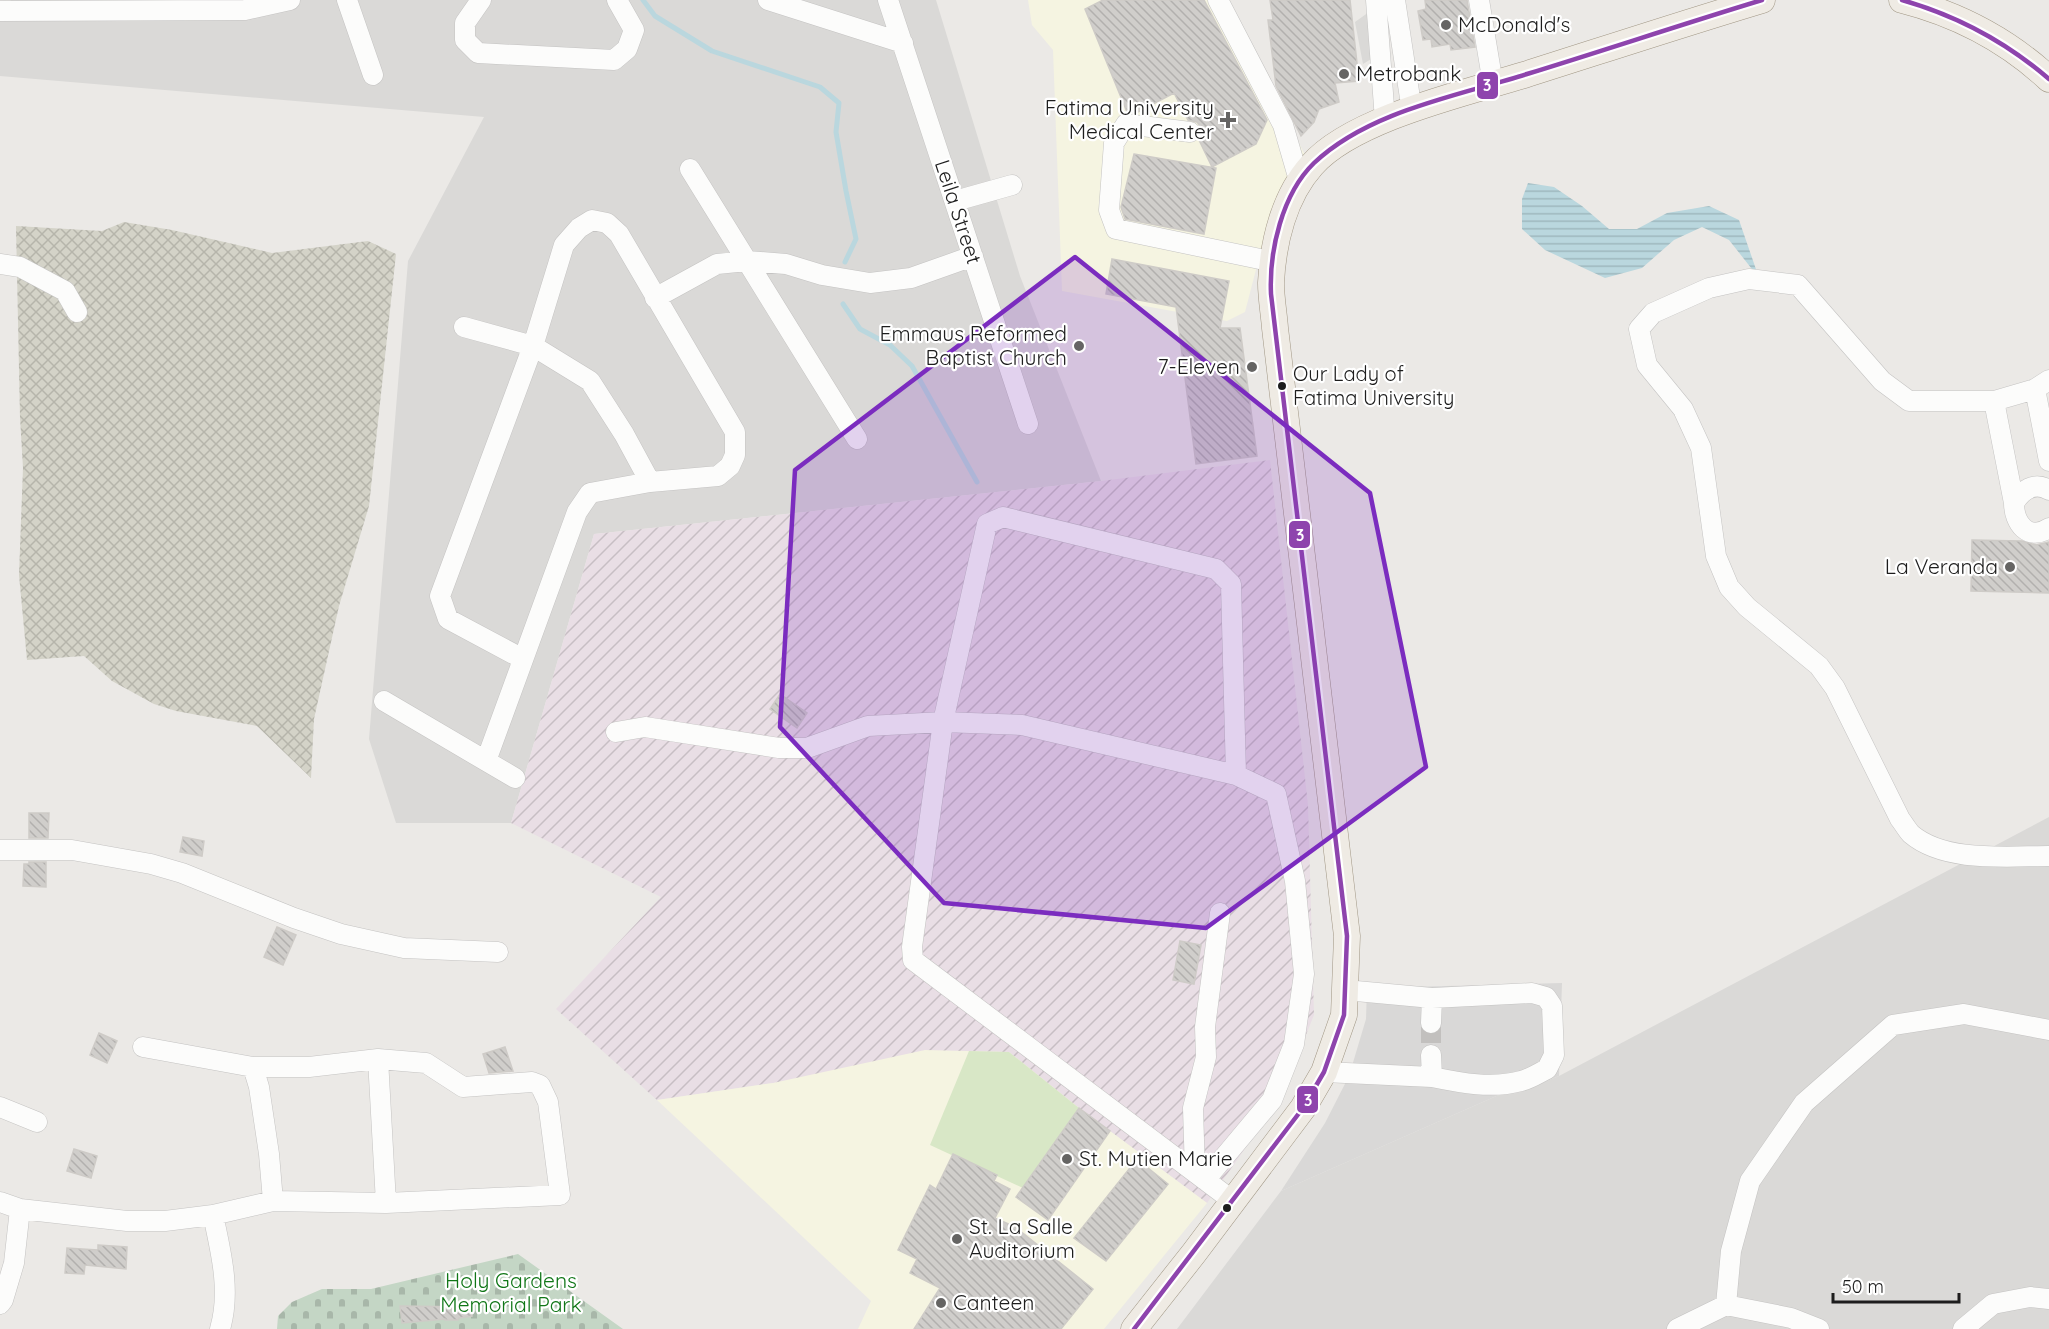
<svg xmlns="http://www.w3.org/2000/svg" width="2049" height="1329" viewBox="0 0 2049 1329" font-family="Quicksand,sans-serif">
  <style>
    .residential { fill: #dad9d7 }
    .industrial { fill: url(#industrial-furrows) }
    .education { fill: #f5f4e1 }
    .religious { fill: #d9d8d7 }
    .construction { fill: url(#construction-cross-hatch) }
    .grass { fill: #d8e7c6 }
    .cemetery { fill: url(#cemetery-stones) }
    .water { fill: url(#water-rules) }
    .lines { fill: none; stroke-linecap: round; stroke-linejoin: round }
    .stream { stroke: #bad7de; stroke-width: 5 }
    .building { fill: url(#building-back-hatch); stroke: #cecbc7; stroke-width: 1.5 }
    .minor-tunnel { stroke: #c2c0be; stroke-width: 20; stroke-dasharray: 20 10; stroke-linecap: butt }
    .minor-casing { stroke: #c4c3c2; stroke-width: 21 }
    .major-casing { stroke: #a09684; stroke-width: 27 }
    .minor { stroke: #fcfcfb; stroke-width: 20 }
    .major { stroke: #efebe4; stroke-width: 26 }
    .bus-1-casing { stroke: #fff; stroke-width: 9 }
    .bus-1 { stroke: #8e44ad; stroke-width: 4.5 }
    .marked { fill: #7b2cbf; fill-opacity: 0.2; stroke: #7b2cbf; stroke-width: 4.5; stroke-linejoin: round }
    .poi-dot { fill: #656463; stroke: #fff; stroke-width: 2 }
    .bus-dot { fill: #1d1d1d; stroke: #fff; stroke-width: 2 }
    .labels { text-anchor: middle; stroke-width: 4.5; stroke-linejoin: round; paint-order: stroke }
    .bus-label { font-size: 20px; fill: #1d1d1d; stroke: #fff; text-anchor: start }
    .poi-label { font-size: 21px; fill: #1d1d1d; stroke: #fff; text-anchor: start }
    .street-label { font-size: 21px; fill: #1d1d1d; stroke: #fff }
    .park-label { font-size: 21px; fill: #107617; stroke: #fff }
    .line-badge { stroke: #fff; stroke-width: 2 }
    .badge-label { font-size: 16px; text-anchor: middle; font-weight: bold; fill: #fff }
  </style>
  <defs>
    <pattern id="industrial-furrows" width="10" height="10" patternUnits="userSpaceOnUse" patternTransform="scale(1.5)"><rect width="10" height="10" fill="#e9dee5"/><path d="M-1 1l2-2M0 10L10 0M9 11l2-2" fill="none" stroke="#c7bec4"/></pattern>
    <pattern id="construction-cross-hatch" width="8" height="8" patternUnits="userSpaceOnUse" patternTransform="scale(1.5)"><rect width="8" height="8" fill="#d4d3c8"/><path d="M0 0l8 8M0 8l8-8" fill="none" stroke="#b6b5ab"/></pattern>
    <pattern id="cemetery-stones" width="16" height="16" patternUnits="userSpaceOnUse" patternTransform="scale(1.5)"><rect width="16" height="16" fill="#c4d6c5"/><path d="M2 7V4a2 2 0 0 1 4 0v3zM10 15v-3a2 2 0 0 1 4 0v3z" fill="#a8b7a9"/></pattern>
    <pattern id="water-rules" width="6" height="5" patternUnits="userSpaceOnUse" patternTransform="scale(1.5)"><rect width="6" height="5" fill="#bad7de"/><path d="M0 2.5h6" fill="none" stroke="#9fb8be"/></pattern>
    <pattern id="building-back-hatch" width="6" height="6" patternUnits="userSpaceOnUse" patternTransform="scale(1.5)"><rect width="6" height="6" fill="#d0cecb"/><path d="M-1 5l2 2M0 0l6 6M5-1l2 2" fill="none" stroke="#b2b0ae"/></pattern>
  </defs>
  <rect width="100%" height="100%" fill="#ebe9e6"/>
  <path class="residential" d="M11 0H936L1020 276 1101 481 594 534 511 823H396L369 739 408 261 484 117 0 76V14Z
    M1369 12 1376 56 1363 64 1355 22Z
    M2049 817V1329H1177L1281 1191 1501 1094 1531 1087 1559 1076Z"/>
  <path class="industrial" d="M1270 460 1308 805 1314 1015 1281 1097 1207 1203 1079 1108 773 1083 657 1100 556 1009 661 897 511 823 594 534 1101 481Z"/>
  <path class="education" d="M1028 0H1227L1306 157 1276 199 1267 227 1245 312 1227 321 1062 291 1053 50 1032 25Z
    M925 1050 1009 1052 1079 1108 1207 1203 1104 1329H858L871 1301 657 1100 773 1083Z"/>
  <path class="religious" d="M1562 983 1559 1076 1531 1087 1501 1094 1281 1191 1325 1123 1349 1076 1366 1019 1367 988Z"/>
  <path class="construction" d="M124 222 172 230 272 253 368 241 396 254 369 506 339 606 314 719 311 778 257 726 176 711 154 704 112 681 84 656 27 660 19 575 23 468 20 417 16 226 102 231Z"/>
  <path class="grass" d="M969 1051 1009 1052 1079 1108 1023 1188 930 1145Z"/>
  <path class="cemetery" d="M518 1254 623 1329H277L278 1316 292 1302 322 1289H371Z"/>
  <path class="water" d="M1528 183 1554 187 1582 206 1609 229H1637L1667 213 1709 206 1739 220 1759 278 1729 240 1702 227 1674 240 1642 268 1605 278 1545 250 1522 229V199Z"/>
  <g class="lines">
    <path class="stream" d="M643 0 655 16 712 51 820 87 839 103 836 132 846 191 856 239 845 262
      M843 304 860 329 890 345 912 366 977 482"/>
  </g>
  <path class="building" d="M1103 0H1204L1267 120 1256 144 1212 167 1199 140 1202 134 1201 127 1197 122 1188 120 1174 93 1136 113 1127 112 1085 9Z
    M1270 0H1350L1359 81 1335 83 1339 102 1319 109 1314 122 1301 136 1276 86 1268 20H1273Z
    M1425 0H1467L1475 47 1451 50 1450 44 1432 47 1431 39 1423 40 1418 11 1426 9Z
    M1134 154 1216 168 1204 234 1125 219 1121 207Z
    M1112 259 1229 281 1220 328H1240L1257 456 1196 464 1176 307 1106 294Z
    M1972 540 2022 541 2036 545 2049 542V593L1971 591Z
    M780 694 807 713 797 728 770 709Z
    M29 813H49L48 838H29Z
    M183 837 204 841 202 856 180 852Z
    M29 862H46V887L23 886 24 864H29Z
    M277 927 296 935 283 965 264 957Z
    M1180 941 1201 945 1194 984 1173 980Z
    M99 1033 117 1041 107 1063 90 1055Z
    M505 1047 513 1071 489 1073 483 1054Z
    M1079 1108 1110 1131 1048 1220 1016 1197Z
    M74 1149 97 1156 91 1178 67 1171Z
    M953 1154 997 1175 994 1181 1010 1189 995 1218 1015 1227 1093 1289 1061 1329H914L940 1288 910 1273 917 1259 898 1250 930 1185 936 1189Z
    M1137 1159 1168 1184 1106 1261 1074 1238Z
    M98 1245 127 1247 126 1269 85 1265 84 1274 65 1273 67 1248 98 1250Z
    M400 1306 471 1307 472 1316 459 1318 458 1320H445V1319L402 1323Z"/>
  <g class="lines">
    <path class="minor-tunnel" d="M1431 1023V1055"/>
    <defs>
      <path id="minor" d="M347 0 373 75
        M481 0 465 23V40L478 53 614 60 627 49 634 30 617 0
        M768 0 903 43
        M888 0 1028 424
        M1218 0 1283 125 1299 180
        M1376 0 1385 120
        M1395 0 1412 111
        M1479 0 1493 84
        M0 11 245 10 290 0
        M1190 132 1126 124 1114 143 1109 210 1116 229 1274 262
        M690 169 857 439
        M955 201 1012 185
        M0 264 20 267 65 291 77 312
        M655 298 717 264 747 261 786 264 822 275 870 283 911 278 973 256
        M464 327 533 346 590 381 624 434 650 482
        M2049 380 2035 389 1994 401H1909L1882 381 1798 285 1749 279 1709 288 1653 313 1639 329 1647 365 1683 409 1701 448 1716 556 1729 587 1747 607 1819 666 1835 688 1900 819C1904 824 1907 830 1911 834 1945 863 2008 856 2049 856
        M2035 389 2049 461
        M1994 401 2014 503C2014 523 2028 542 2049 528
        M2014 503C2022 490 2034 481 2049 490
        M384 701 515 778
        M616 732 645 727 779 748H807L868 726 943 722 1022 725 1236 775 1276 794 1295 881 1304 974 1294 1044 1272 1100 1205 1180
        M486 761 577 512 590 493 650 482 718 476 730 466 735 455V432L619 234 607 223 592 220 579 228 564 245 533 346 440 596 448 619 523 659
        M0 850H72L151 864 182 873 294 918 341 934 404 948 498 952
        M1345 990 1432 998 1431 1023
        M1432 998 1532 993 1546 997 1552 1006 1554 1055 1547 1069C1539 1073 1530 1079 1521 1081 1492 1089 1461 1083 1432 1077
        M378 1059 386 1203
        M253 1067 259 1087 269 1154 273 1201
        M1324 1072 1432 1077 1431 1055
        M0 1107 37 1122
        M1195 1172 1193 1108 1206 1057 1205 1027 1220 913
        M1233 1201 913 960 912 947 943 722 987 524 1003 517 1216 569 1231 584 1236 775
        M0 1202 20 1209 127 1221H165L213 1215 273 1201 386 1203 560 1195 548 1102 540 1085 532 1082 463 1087 426 1063 378 1059 309 1067H253L143 1047
        M213 1215C221 1252 231 1292 220 1329
        M0 1304 3 1300 14 1263 20 1209
        M1726 1305 1731 1251 1750 1181 1804 1103 1893 1025 1964 1014 2049 1030
        M1677 1329 1726 1305 1791 1318 1819 1329
        M1963 1329 1993 1304 2030 1297 2049 1299"/>
      <path id="major" d="M1902 0C1957 14 2007 40 2049 79
        M1134 1329 1194 1253 1303 1108 1324 1072 1344 1015 1347 936 1275 328C1274 314 1271 298 1271 283 1273 242 1284 196 1312 165 1352 119 1465 93 1524 75 1603 50 1682 24 1762 0"/>
    </defs>
    <use href="#minor" class="minor-casing"/>
    <use href="#major" class="major-casing"/>
    <use href="#minor" class="minor"/>
    <use href="#major" class="major"/>
    <defs>
      <path id="bus-1" d="M1902 0C1958 16 2005 41 2049 79
        M1134 1329 1303 1108 1324 1072 1344 1015 1347 936 1271 294C1269 251 1282 194 1314 163 1369 111 1457 96 1527 74 1605 50 1683 24 1762 0"/>
    </defs>
    <use href="#bus-1" class="bus-1-casing"/>
    <use href="#bus-1" class="bus-1"/>
  </g>
  <path class="marked" d="M1075 257 1370 493 1426 767 1206 928 944 903 780 727 795 470Z"/>
  <g class="poi-dot">
    <circle cx="1446" cy="25" r="6"/>
    <circle cx="1344" cy="74" r="6"/>
    <path d="M1225 111h6v6h6v6h-6v6h-6v-6h-6v-6h6z"/>
    <circle cx="1079" cy="346" r="6"/>
    <circle cx="1252" cy="367" r="6"/>
    <circle cx="2010" cy="567" r="6"/>
    <circle cx="1067" cy="1159" r="6"/>
    <circle cx="957" cy="1239" r="6"/>
    <circle cx="941" cy="1303" r="6"/>
  </g>
  <g class="bus-dot">
    <circle cx="1282" cy="386" r="5"/>
    <circle cx="1227" cy="1208" r="5"/>
  </g>
  <g class="labels">
    <g class="bus-label">
      <text x="1293" y="381">Our Lady of<tspan x="1293" dy="24">Fatima University</tspan></text>
    </g>
    <g class="poi-label">
      <text x="1458" y="32">McDonald's</text>
      <text x="1356" y="81">Metrobank</text>
      <text x="1214" y="115" text-anchor="end">Fatima University<tspan x="1214" dy="24">Medical Center</tspan></text>
      <text x="1067" y="341" text-anchor="end">Emmaus Reformed<tspan x="1067" dy="24">Baptist Church</tspan></text>
      <text x="1240" y="374" text-anchor="end">7-Eleven</text>
      <text x="1998" y="574" text-anchor="end">La Veranda</text>
      <text x="1079" y="1166">St. Mutien Marie</text>
      <text x="969" y="1234">St. La Salle<tspan x="969" dy="24">Auditorium</tspan></text>
      <text x="953" y="1310">Canteen</text>
    </g>
    <g class="street-label">
      <text transform="translate(958 212) rotate(72)" y="7">Leila Street</text>
    </g>
    <g class="park-label">
      <text x="511" y="1288">Holy Gardens<tspan x="511" dy="24">Memorial Park</tspan></text>
    </g>
  </g>
  <g class="line-badge">
    <rect x="1476" y="71" width="23" height="29" rx="6" fill="#8e44ad"/>
    <rect x="1288" y="520" width="23" height="29" rx="6" fill="#8e44ad"/>
    <rect x="1296" y="1085" width="23" height="29" rx="6" fill="#8e44ad"/>
  </g>
  <g class="badge-label">
    <text x="1487" y="91">3</text>
    <text x="1300" y="541">3</text>
    <text x="1308" y="1106">3</text>
  </g>
  <path d="M1833 1293v9h126v-9" fill="none" stroke="#1d1d1d" stroke-width="3"/>
  <text x="1842" y="1293" font-size="18" fill="#1d1d1d" stroke="#ffffff" stroke-width="4.5" paint-order="stroke">50 m</text>
</svg>
